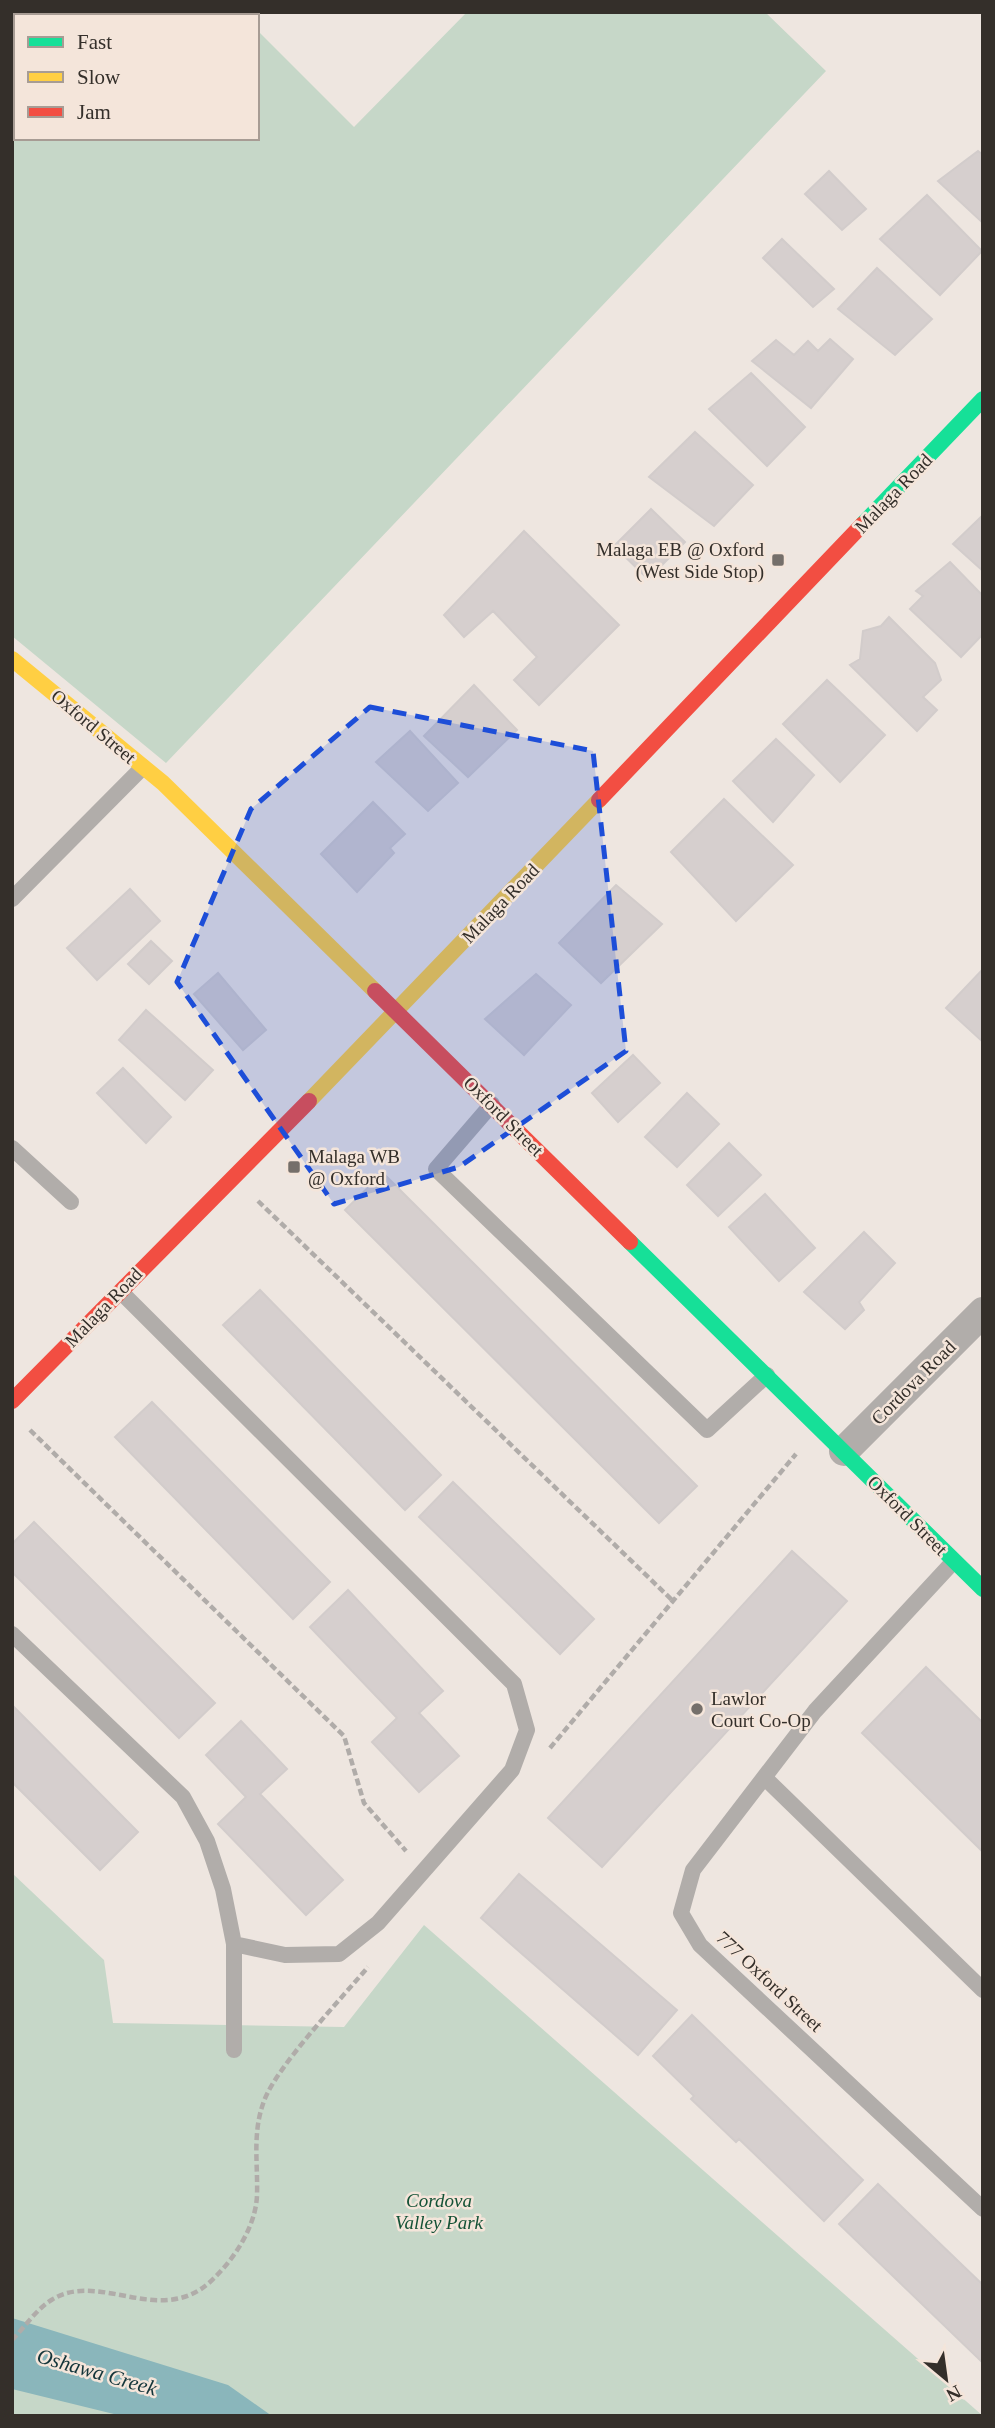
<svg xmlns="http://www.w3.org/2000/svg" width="995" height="2428" viewBox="0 0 995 2428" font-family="'Times New Roman',serif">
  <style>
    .green { fill: #c6d7c8 }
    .water { fill: #8ab6bb }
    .building { fill: #d6cfce; stroke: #d2cccb; stroke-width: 2 }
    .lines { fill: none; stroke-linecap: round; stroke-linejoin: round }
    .path { stroke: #b0aca9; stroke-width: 4.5; stroke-dasharray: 7 3.5; stroke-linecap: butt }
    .lane { stroke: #b1adaa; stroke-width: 16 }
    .street { stroke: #b1adaa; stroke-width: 30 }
    .fast { stroke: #16e098; stroke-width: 16 }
    .slow { stroke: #ffcf43; stroke-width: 16 }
    .jam { stroke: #f24e42; stroke-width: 16 }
    .marked { fill: #1d4ed8; fill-opacity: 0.2; stroke: #1d4ed8; stroke-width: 5; stroke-dasharray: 14 9; stroke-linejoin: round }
    .poi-dot { fill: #756f6a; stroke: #f4e5da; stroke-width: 2.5 }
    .labels { text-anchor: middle; stroke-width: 5; stroke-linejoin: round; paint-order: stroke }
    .street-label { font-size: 19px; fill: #342f2a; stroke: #f4e5da }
    .poi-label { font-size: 19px; fill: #342f2a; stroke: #f4e5da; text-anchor: start }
    .park-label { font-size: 19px; font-style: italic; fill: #145236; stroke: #f4e5da }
    .water-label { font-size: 21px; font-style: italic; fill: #13353a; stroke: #f4e5da }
  </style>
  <rect width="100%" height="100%" fill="#eee6e0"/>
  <path class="green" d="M12 12H239L243 16H16V138H257V30L354 127 467 12H765L826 71 166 763 12 636Z
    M12 1873 104 1960 113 2023 344 2027 424 1925 983 2416H12Z"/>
  <path class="water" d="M12 2318 228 2385 272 2416H122L12 2389Z"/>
  <path class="building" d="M978 151 983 155V223L938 181Z
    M829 171 866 209 842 230 805 194Z
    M927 195 982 251 940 295 880 239Z
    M782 239 834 289 813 307 763 258Z
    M877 268 932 319 895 355 838 309Z
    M830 339 853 359 811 408 752 361 776 340 794 355 808 341 818 351Z
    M751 373 805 427 767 466 709 409Z
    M695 432 753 485 714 526 649 477Z
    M651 509 685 542 648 579 614 546Z
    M981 517 983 519V571L953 544Z
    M524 531 619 625 539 705 514 680 537 657 493 611 464 637 444 615Z
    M950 562 983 596V634L961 657 910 609 923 596 916 591Z
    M889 617 935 663 941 680 923 697 937 710 917 731 850 665 860 659 863 631 881 626Z
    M827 680 885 735 840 782 783 724Z
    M474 685 517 730 468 777 424 736Z
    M410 731 458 783 428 811 376 762Z
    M776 739 814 775 773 822 733 781Z
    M724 799 793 865 736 921 671 852Z
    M373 802 405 834 390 848 394 853 357 892 321 854Z
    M616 885 662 924 601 983 559 943Z
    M130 889 160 921 97 980 67 948Z
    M151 941 172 961 149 984 128 964Z
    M983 969V1042L946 1008Z
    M218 973 266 1030 243 1050 194 994Z
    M536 974 571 1005 524 1055 485 1019Z
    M146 1010 213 1070 185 1100 119 1040Z
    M633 1055 660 1083 618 1122 592 1093Z
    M123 1068 171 1117 146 1143 97 1093Z
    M687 1093 719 1124 677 1167 645 1137Z
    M729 1143 761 1175 718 1216 687 1185Z
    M383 1173 697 1486 659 1523 345 1210Z
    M765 1194 815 1248 779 1281 729 1227Z
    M864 1232 895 1263 859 1302 864 1310 845 1329 804 1292Z
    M260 1290 441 1475 405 1510 223 1325Z
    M152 1402 330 1582 293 1619 115 1437Z
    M453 1482 594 1619 560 1654 419 1517Z
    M34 1522 215 1703 179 1738 12 1572V1544Z
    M792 1551 847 1601 602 1867 548 1818Z
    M348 1590 443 1691 419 1713 459 1756 419 1792 372 1742 397 1718 310 1627Z
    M926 1667 983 1723V1852L862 1733Z
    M12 1705 138 1832 100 1870 12 1782Z
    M241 1721 287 1769 260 1794 343 1880 306 1915 218 1824 246 1797 206 1755Z
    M519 1874 677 2010 638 2055 481 1918Z
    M692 2015 863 2180 824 2221 739 2139 736 2142 691 2099 694 2096 653 2056Z
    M878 2184 983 2285V2363L839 2224Z"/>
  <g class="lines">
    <path class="path" d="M258 1201 673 1601
      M30 1430 344 1736 364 1803 406 1851
      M550 1748 796 1454
      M12 2340C25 2327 37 2308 53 2299 100 2271 160 2327 210 2282 233 2261 256 2227 257 2195 258 2163 252 2133 264 2101 277 2066 341 1999 368 1967"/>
    <path class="lane" d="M12 899 143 767
      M492 1104 436 1169 707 1430 767 1375
      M12 1148 71 1202
      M121 1292 514 1684 527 1730 512 1770 378 1923 339 1954 285 1955 234 1944V2050
      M954 1561 815 1711 693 1870 681 1913 700 1945 983 2209
      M12 1634 183 1797 207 1841 223 1889 234 1944
      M766 1779 983 1990"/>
    <path class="street" d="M844 1451 983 1312"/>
    <path class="fast" d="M863 524 983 399
      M630 1242 983 1589"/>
    <path class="slow" d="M12 659 163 783 375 991
      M309 1101 599 800"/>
    <path class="jam" d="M599 800 863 524
      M375 991 630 1242
      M12 1401 309 1101"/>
  </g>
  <path class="marked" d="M370 707 593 751 626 1051 459 1167 334 1204 177 982 251 809Z"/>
  <g class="poi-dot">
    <rect x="771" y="553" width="14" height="14" rx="3.5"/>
    <rect x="287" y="1160" width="14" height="14" rx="3.5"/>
    <circle cx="697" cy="1709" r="7"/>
  </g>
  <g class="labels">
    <g class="street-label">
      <text transform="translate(893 493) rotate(-46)" y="7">Malaga Road</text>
      <text transform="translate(94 726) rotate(40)" y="7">Oxford Street</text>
      <text transform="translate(500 903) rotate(-46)" y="7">Malaga Road</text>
      <text transform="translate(504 1116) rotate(45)" y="7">Oxford Street</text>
      <text transform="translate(103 1307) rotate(-46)" y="7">Malaga Road</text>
      <text transform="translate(913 1382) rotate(-45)" y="7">Cordova Road</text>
      <text transform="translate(908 1515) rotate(45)" y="7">Oxford Street</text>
      <text transform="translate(770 1981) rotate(43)" y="7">777 Oxford Street</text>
    </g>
    <g class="poi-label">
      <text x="764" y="556" text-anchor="end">Malaga EB @ Oxford<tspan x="764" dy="22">(West Side Stop)</tspan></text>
      <text x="308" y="1163">Malaga WB<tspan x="308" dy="22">@ Oxford</tspan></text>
      <text x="711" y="1705">Lawlor<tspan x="711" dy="22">Court Co-Op</tspan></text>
    </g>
    <g class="park-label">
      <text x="439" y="2207">Cordova<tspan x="439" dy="22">Valley Park</tspan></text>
    </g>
    <g class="water-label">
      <text transform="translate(97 2372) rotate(16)" y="7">Oshawa Creek</text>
    </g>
  </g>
  <rect width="995" height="2428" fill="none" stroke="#342f2a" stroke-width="28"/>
  <rect x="14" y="14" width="245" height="126" fill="#f4e5da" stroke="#a79c94" stroke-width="2"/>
  <rect x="28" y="37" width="35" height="10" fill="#16e098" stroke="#a79c94" stroke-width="2"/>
  <text x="77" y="49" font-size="21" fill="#342f2a">Fast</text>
  <rect x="28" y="72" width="35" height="10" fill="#ffcf43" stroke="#a79c94" stroke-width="2"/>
  <text x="77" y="84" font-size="21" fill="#342f2a">Slow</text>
  <rect x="28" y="107" width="35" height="10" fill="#f24e42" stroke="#a79c94" stroke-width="2"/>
  <text x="77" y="119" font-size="21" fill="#342f2a">Jam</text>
  <g transform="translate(946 2379) rotate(151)" stroke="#f4e5da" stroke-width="5" paint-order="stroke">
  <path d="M0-5L12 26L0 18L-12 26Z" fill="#342f2a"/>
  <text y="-10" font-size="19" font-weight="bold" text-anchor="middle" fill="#342f2a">N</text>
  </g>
</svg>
